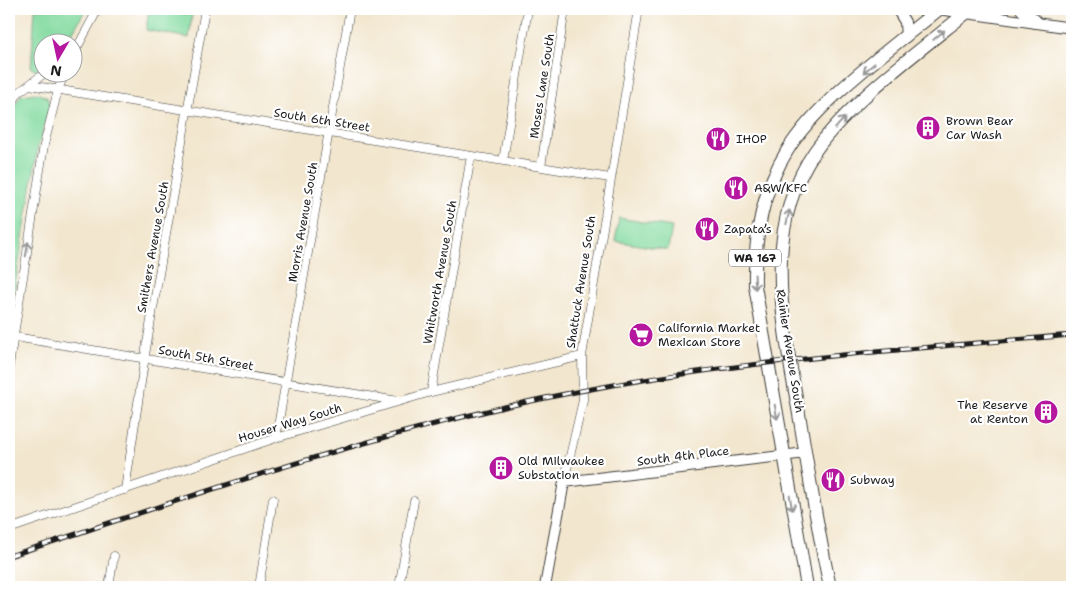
<svg xmlns="http://www.w3.org/2000/svg" width="1081" height="596" viewBox="0 0 1081 596" font-family="'Shantell Sans',sans-serif">
  <style>
    .green { fill: #82da9f; stroke: #4f7b5e }
    .lines { fill: none; stroke-linecap: round; stroke-linejoin: round }
    .minor-casing { stroke: #3c3a37; stroke-width: 9 }
    .tertiary-casing { stroke: #3c3a37; stroke-width: 12 }
    .primary-casing { stroke: #3c3a37; stroke-width: 14 }
    .minor { stroke: #fff; stroke-width: 8 }
    .tertiary { stroke: #fff; stroke-width: 10 }
    .primary { stroke: #fff; stroke-width: 12 }
    .rail-casing { stroke: #1c1c1c; stroke-width: 5 }
    .rail { stroke: #fff; stroke-width: 3; stroke-dasharray: 9; stroke-linecap: butt }
    .oneway { stroke: #999 }
    .labels { text-anchor: middle; stroke-width: 4.5; stroke-linejoin: round; paint-order: stroke }
    .shield { fill: #fff; stroke: #606060; stroke-width: 1 }
    .shield-label { font-size: 11px; font-weight: bold; fill: #1c1c1c }
    .street-label { font-size: 12px; fill: #1c1c1c; stroke: #fff }
    .poi-label { font-size: 12px; fill: #1c1c1c; stroke: #fff; text-anchor: start }
  </style>
  <rect width="100%" height="100%" fill="#fff"/>
  <filter id="ink" filterUnits="userSpaceOnUse"><feTurbulence type="fractalNoise" baseFrequency=".02" numOctaves="2"/><feDisplacementMap in="SourceGraphic" scale="10" xChannelSelector="R" yChannelSelector="G"/><feConvolveMatrix kernelMatrix="1 2 1 2 8 2 1 2 1" color-interpolation-filters="sRGB"/></filter>
  <filter id="wash" filterUnits="userSpaceOnUse"><feTurbulence type="fractalNoise" baseFrequency=".0096" numOctaves="4" result="noise"/><feDisplacementMap in="SourceGraphic" scale="20" xChannelSelector="R" yChannelSelector="G"/><feGaussianBlur stdDeviation="1.12" result="paint"/><feColorMatrix in="noise" values="0 0 0 0 0 0 0 0 0 0 0 0 0 0 0 0 0 1.4 0 .05"/><feComposite in="paint" operator="in"/></filter>
  <g filter="url(#wash)">
    <rect width="100%" height="100%" fill="#f2e6ce"/>
    <path class="green" d="M35 9H86L67 42H42V67L37 71 31 68Z
      M149 9 192 15 189 38 146 30Z
      M36 93 47 97 50 106 38 147 9 322V124L11 112 21 95Z
      M619 218 672 227 668 250 615 241Z"/>
  </g>
  <g filter="url(#ink)">
    <g class="lines">
      <defs>
        <path id="minor" d="M72 57 98 9
          M29 85 610 178
          M9 109 18 93 46 72
          M503 161 528 9
          M541 167 565 9
          M9 336 398 401
          M9 366 44 145 58 90 65 72
          M431 392 471 156
          M276 438 350 9
          M564 482 583 400 582 356 639 9
          M125 490 146 349 205 9
          M9 529 276 438 431 392 582 356
          M109 587 114 556
          M259 587 273 499
          M399 587 414 501"/>
        <path id="tertiary" d="M897 9 905 22 906 37
          M938 9 1072 28
          M545 587 564 482 806 453"/>
        <path id="primary" d="M1022 9 1036 22
          M807 587 755 286C754 239 762 191 787 151 817 101 893 47 939 9
          M830 587C818 532 809 476 800 420 785 331 759 232 815 151 851 100 922 49 971 9"/>
      </defs>
      <use href="#minor" class="minor-casing"/>
      <use href="#tertiary" class="tertiary-casing"/>
      <use href="#primary" class="primary-casing"/>
      <use href="#minor" class="minor"/>
      <use href="#tertiary" class="tertiary"/>
      <use href="#primary" class="primary"/>
      <defs>
        <path id="rail" d="M9 556C189 497 369 434 555 396 725 361 900 350 1072 335"/>
      </defs>
      <use href="#rail" class="rail-casing"/>
      <use href="#rail" class="rail"/>
    </g>
    <defs><path id="oneway-shaft" d="M-6 0H5M1.5-3L5.5 0L1.5 3" fill="none" stroke-width="1.6" stroke-linecap="round" stroke-linejoin="round" transform="scale(1.25)"/></defs>
    <g class="oneway">
      <use href="#oneway-shaft" transform="translate(939 35) rotate(-40)"/>
      <use href="#oneway-shaft" transform="translate(869 68) rotate(140)"/>
      <use href="#oneway-shaft" transform="translate(840 123) rotate(-49)"/>
      <use href="#oneway-shaft" transform="translate(788 217) rotate(-77)"/>
      <use href="#oneway-shaft" transform="translate(27 249) rotate(-81)"/>
      <use href="#oneway-shaft" transform="translate(755 282) rotate(87)"/>
      <use href="#oneway-shaft" transform="translate(776 412) rotate(80)"/>
      <use href="#oneway-shaft" transform="translate(791 503) rotate(80)"/>
    </g>
  </g>
  <defs>
    <symbol id="building-disc" viewBox="-11 -11 22 22"><circle r="9.5" fill="#b5179e" stroke="#fff"/><path d="M-4-6H4V6H1V3H-1V6H-4ZM-2.5-4.3h1.7v1.8h-1.7ZM.8-4.3h1.7v1.8H.8ZM-2.5-1h1.7V.8h-1.7ZM.8-1h1.7V.8H.8Z" fill="#fff"/></symbol>
    <symbol id="restaurant-disc" viewBox="-11 -11 22 22"><circle r="9.5" fill="#b5179e" stroke="#fff"/><path d="M-5-6h1v4h1v-4h1v4h1v-4h1v5L-1.5 .5V6h-2V.5L-5-1ZM5-6V6H3V1.5H1.5Q1.5-4 5-6Z" fill="#fff"/></symbol>
    <symbol id="supermarket-disc" viewBox="-11 -11 22 22"><circle r="9.5" fill="#b5179e" stroke="#fff"/><path d="M-6-5.5h2.5l.6 2H6L4.5 2H-2.5L-4.4-4H-6ZM-1.5 3.2a1.3 1.3 0 1 0 .1 0ZM3 3.2a1.3 1.3 0 1 0 .1 0Z" fill="#fff"/></symbol>
  </defs>
  <g fill-rule="evenodd">
    <use href="#building-disc" x="914" y="114" width="28" height="28"/>
    <use href="#restaurant-disc" x="704" y="125" width="28" height="28"/>
    <use href="#restaurant-disc" x="722" y="174" width="28" height="28"/>
    <use href="#restaurant-disc" x="693" y="215" width="28" height="28"/>
    <use href="#supermarket-disc" x="627" y="321" width="28" height="28"/>
    <use href="#building-disc" x="1032" y="398" width="28" height="28"/>
    <use href="#building-disc" x="487" y="454" width="28" height="28"/>
    <use href="#restaurant-disc" x="819" y="466" width="28" height="28"/>
  </g>
  <g class="labels">
    <rect class="shield" x="729" y="249.5" width="52" height="17" rx="4"/>
    <g class="shield-label">
      <text x="755" y="262">WA 167</text>
    </g>
    <g class="street-label">
      <text transform="translate(542 86) rotate(-81)" y="4">Moses Lane South</text>
      <text transform="translate(322 120) rotate(9)" y="4">South 6th Street</text>
      <text transform="translate(303 222) rotate(-80)" y="4">Morris Avenue South</text>
      <text transform="translate(153 247) rotate(-80)" y="4">Smithers Avenue South</text>
      <text transform="translate(440 272) rotate(-80)" y="4">Whitworth Avenue South</text>
      <text transform="translate(581 282) rotate(-81)" y="4">Shattuck Avenue South</text>
      <text transform="translate(790 351) rotate(81)" y="4">Rainier Avenue South</text>
      <text transform="translate(206 358) rotate(10)" y="4">South 5th Street</text>
      <text transform="translate(290 423) rotate(-17)" y="4">Houser Way South</text>
      <text transform="translate(683 456) rotate(-7)" y="4">South 4th Place</text>
    </g>
    <g class="poi-label">
      <text x="946" y="125">Brown Bear<tspan x="946" dy="14">Car Wash</tspan></text>
      <text x="736" y="143">IHOP</text>
      <text x="754" y="192">A&amp;W/KFC</text>
      <text x="724" y="233">Zapata’s</text>
      <text x="658" y="332">California Market<tspan x="658" dy="14">Mexican Store</tspan></text>
      <text x="1028" y="409" text-anchor="end">The Reserve<tspan x="1028" dy="14">at Renton</tspan></text>
      <text x="518" y="465">Old Milwaukee<tspan x="518" dy="14">Substation</tspan></text>
      <text x="850" y="484">Subway</text>
    </g>
  </g>
  <rect width="1081" height="596" fill="none" stroke="#fff" stroke-width="30"/>
  <g transform="translate(58 58) rotate(189)"><circle r="24" fill="#ffffff" stroke="#a4a4a4"/>
  <path d="M0-4L9 19L0 12L-9 19Z" fill="#b5179e"/>
  <text y="-8" font-size="14" font-weight="bold" text-anchor="middle" fill="#1c1c1c">N</text>
  </g>
</svg>
